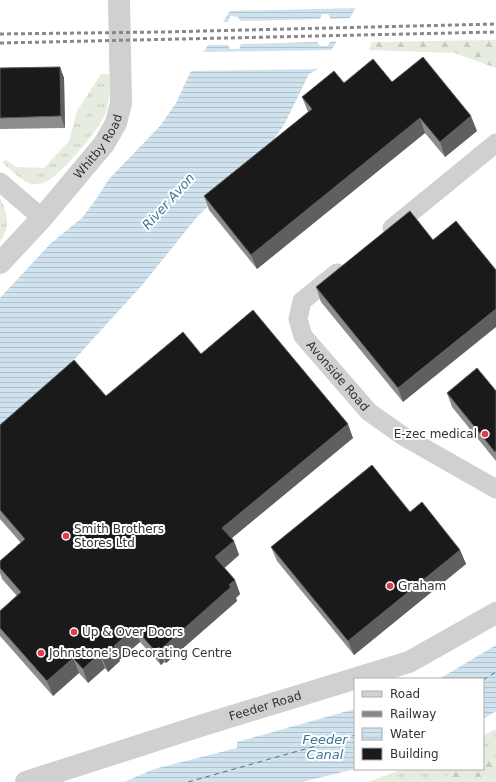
<svg xmlns="http://www.w3.org/2000/svg" width="496" height="782" viewBox="0 0 496 782" font-family="'DejaVu Sans',sans-serif">
  <style>
    .grass { fill: url(#grass-tufts) }
    .forest { fill: url(#forest-firs) }
    .water { fill: url(#water-rules) }
    .pier { fill: #fff }
    .lines { fill: none; stroke-linecap: round; stroke-linejoin: round }
    .ferry { stroke: #3f7597; stroke-width: 1; stroke-dasharray: 5 4; stroke-linecap: butt }
    .minor { stroke: #d0d0d0; stroke-width: 19 }
    .tertiary { stroke: #d0d0d0; stroke-width: 22 }
    .rail { stroke: #888; stroke-width: 3; stroke-dasharray: 4 3; stroke-linecap: butt }
    .wall { fill: #8c8c8c }
    .shaded-wall { fill: #5f5f5f }
    .building { fill: #1a1a1a; stroke: #5f5f5f }
    .poi-dot { fill: #e63946; stroke: #fff; stroke-width: 1.5 }
    .labels { text-anchor: middle; stroke-width: 4; stroke-linejoin: round; paint-order: stroke }
    .street-label { font-size: 12px; fill: #333; stroke: #fff }
    .poi-label { font-size: 12px; fill: #333; stroke: #fff; text-anchor: start }
    .water-label { font-size: 13px; font-style: italic; fill: #3f7597; stroke: #fff }
  </style>
  <defs>
    <pattern id="grass-tufts" width="24" height="20" patternUnits="userSpaceOnUse"><rect width="24" height="20" fill="#e6ecdf"/><path d="M3 7l-1-3M5 7V3M7 7l1-3M15 17l-1-3M17 17v-4M19 17l1-3" fill="none" stroke="#c6cbc0"/></pattern>
    <pattern id="forest-firs" width="22" height="20" patternUnits="userSpaceOnUse"><rect width="22" height="20" fill="#e6ecdf"/><path d="M5 1l3.5 6h-7zM16 11l3.5 6h-7z" fill="#c6cbc0"/></pattern>
    <pattern id="water-rules" width="6" height="5" patternUnits="userSpaceOnUse"><rect width="6" height="5" fill="#cfe2ee"/><path d="M0 2.5h6" fill="none" stroke="#b2c2cd"/></pattern>
  </defs>
  <rect width="100%" height="100%" fill="#fff"/>
  <path class="grass" d="M101 74H109C110 89 110 103 104 117 98 130 60 176 47 181 44 183 37 185 32 184 21 181 11 170 2 162L6 160 16 167 44 168 69 141 77 111Z
    M0 198C7 211 11 228 0 241Z
    M496 729V782H368L403 769H483V735Z"/>
  <path class="forest" d="M496 40V68L455 53 369 50 372 42Z
    M496 757V782H438L453 771 459 769H483V761Z"/>
  <path class="water" d="M237 0H360L322 67 309 74 284 125 263 154 197 217 143 284 74 360 0 433V298L51 243 82 218 97 198 109 179 160 126 176 103 190 73Z
    M496 645V711L483 719V679H439Z
    M355 709V769L302 782H124L154 769 237 748V742Z"/>
  <path class="pier" d="M235 0H362L358 8 228 11Z
    M322 14H328L331 19 352 18 339 41 330 42 327 46H320L317 42 241 44 239 49H230L228 45H205L221 22H228L230 16 238 17 241 21 320 19Z
    M334 50 323 69 189 71 201 52Z"/>
  <g class="lines">
    <path class="ferry" d="M483 680 496 672
      M188 782 355 735"/>
    <g class="minor">
      <path d="M0 182 42 218"/>
      <path d="M392 228 496 143"/>
      <path id="s1" d="M337 273 302 301 298 319 303 336 369 412 403 436 496 489"/>
    </g>
    <g class="tertiary">
      <path id="s2" d="M0 263 42 218 104 144 116 123 121 103 119 0"/>
      <path id="s3" d="M26 782 200 726 409 662 496 613"/>
    </g>
    <path class="rail" d="M0 34 163 32 496 24
      M0 43 496 32"/>
  </g>
  <path class="wall" d="M60 67 64 78 65 128 0 129V68Z
    M392 82 477 131 445 157 425 133 257 269 209 210 204 196 308 112 302 97 344 83Z
    M410 211 403 402 321 302 316 287Z
    M201 354 353 438 232 538 234 541 239 555 224 568 235 580 240 594 236 598 237 601 166 663 164 662 161 665 140 642 119 660 120 661 108 672 105 668 88 683 79 673 53 696 0 636V611L17 596 2 579 0 573V561L21 543 0 519V425L106 396Z
    M496 391V461L452 407 447 393Z
    M410 512 460 550 466 564 354 655 277 561 271 547Z"/>
  <path class="shaded-wall" d="M60 67 64 78 65 128 61 116Z
    M471 116 477 131 445 157 440 142Z
    M420 118 425 133 257 269 251 255Z
    M496 309V327L403 402 398 388Z
    M348 424 353 438 227 542 222 528Z
    M234 541 239 555 220 572 215 557Z
    M460 550 466 564 354 655 348 641Z
    M235 580 240 594 236 598 237 601 166 663 161 649Z
    M135 628 140 642 119 660 120 661 108 672 102 658 114 646Z
    M159 647 164 662 161 665 155 651Z
    M99 654 105 668 88 683 83 669Z
    M73 658 79 673 53 696 47 681Z"/>
  <path class="building" d="M423 57 471 116 440 142 420 118 251 255 204 196 312 109 302 97 334 71 344 83 373 59 392 82Z
    M60 67 61 116 0 118V68Z
    M410 211 433 240 456 221 496 270V309L398 388 316 287Z
    M253 310 348 424 222 528 234 541 215 557 235 580 229 585 231 587 161 649 159 647 155 651 135 628 114 646 115 647 102 658 99 654 83 669 73 658 47 681 0 628V611L21 592 0 568V561L25 539 0 510V425L74 360 106 396 183 332 201 354Z
    M477 368 496 391V451L495 452 447 393Z
    M372 465 410 512 422 502 460 550 348 641 271 547Z"/>
  <g class="poi-dot">
    <circle cx="485" cy="434" r="4"/>
    <circle cx="66" cy="536" r="4"/>
    <circle cx="390" cy="586" r="4"/>
    <circle cx="74" cy="632" r="4"/>
    <circle cx="41" cy="653" r="4"/>
  </g>
  <g class="labels">
    <g class="street-label">
      <text dy="4" stroke="none"><textPath href="#s2" startOffset="153">Whitby Road</textPath></text>
      <text dy="4" stroke="none"><textPath href="#s1" startOffset="134">Avonside Road</textPath></text>
      <text dy="4" stroke="none"><textPath href="#s3" startOffset="251">Feeder Road</textPath></text>
    </g>
    <g class="poi-label">
      <text x="477" y="438" text-anchor="end">E-zec medical</text>
      <text x="74" y="533">Smith Brothers<tspan x="74" dy="14">Stores Ltd</tspan></text>
      <text x="398" y="590">Graham</text>
      <text x="82" y="636">Up &amp; Over Doors</text>
      <text x="49" y="657">Johnstone's Decorating Centre</text>
    </g>
    <g class="water-label">
      <text transform="translate(168 201) rotate(-48)" y="5">River Avon</text>
      <text x="325" y="744">Feeder<tspan x="325" dy="15">Canal</tspan></text>
    </g>
  </g>
  <rect x="354" y="678" width="130" height="92" fill="#ffffff" stroke="#adadad"/>
  <rect x="362" y="691" width="20" height="6" fill="#d0d0d0" stroke="#adadad"/>
  <text x="390" y="698" font-size="12" fill="#333333">Road</text>
  <rect x="362" y="711" width="20" height="6" fill="#888888" stroke="#adadad"/>
  <text x="390" y="718" font-size="12" fill="#333333">Railway</text>
  <rect x="362" y="728" width="20" height="12" fill="url(#water-rules)" stroke="#adadad"/>
  <text x="390" y="738" font-size="12" fill="#333333">Water</text>
  <rect x="362" y="748" width="20" height="12" fill="#1a1a1a" stroke="#adadad"/>
  <text x="390" y="758" font-size="12" fill="#333333">Building</text>
</svg>
